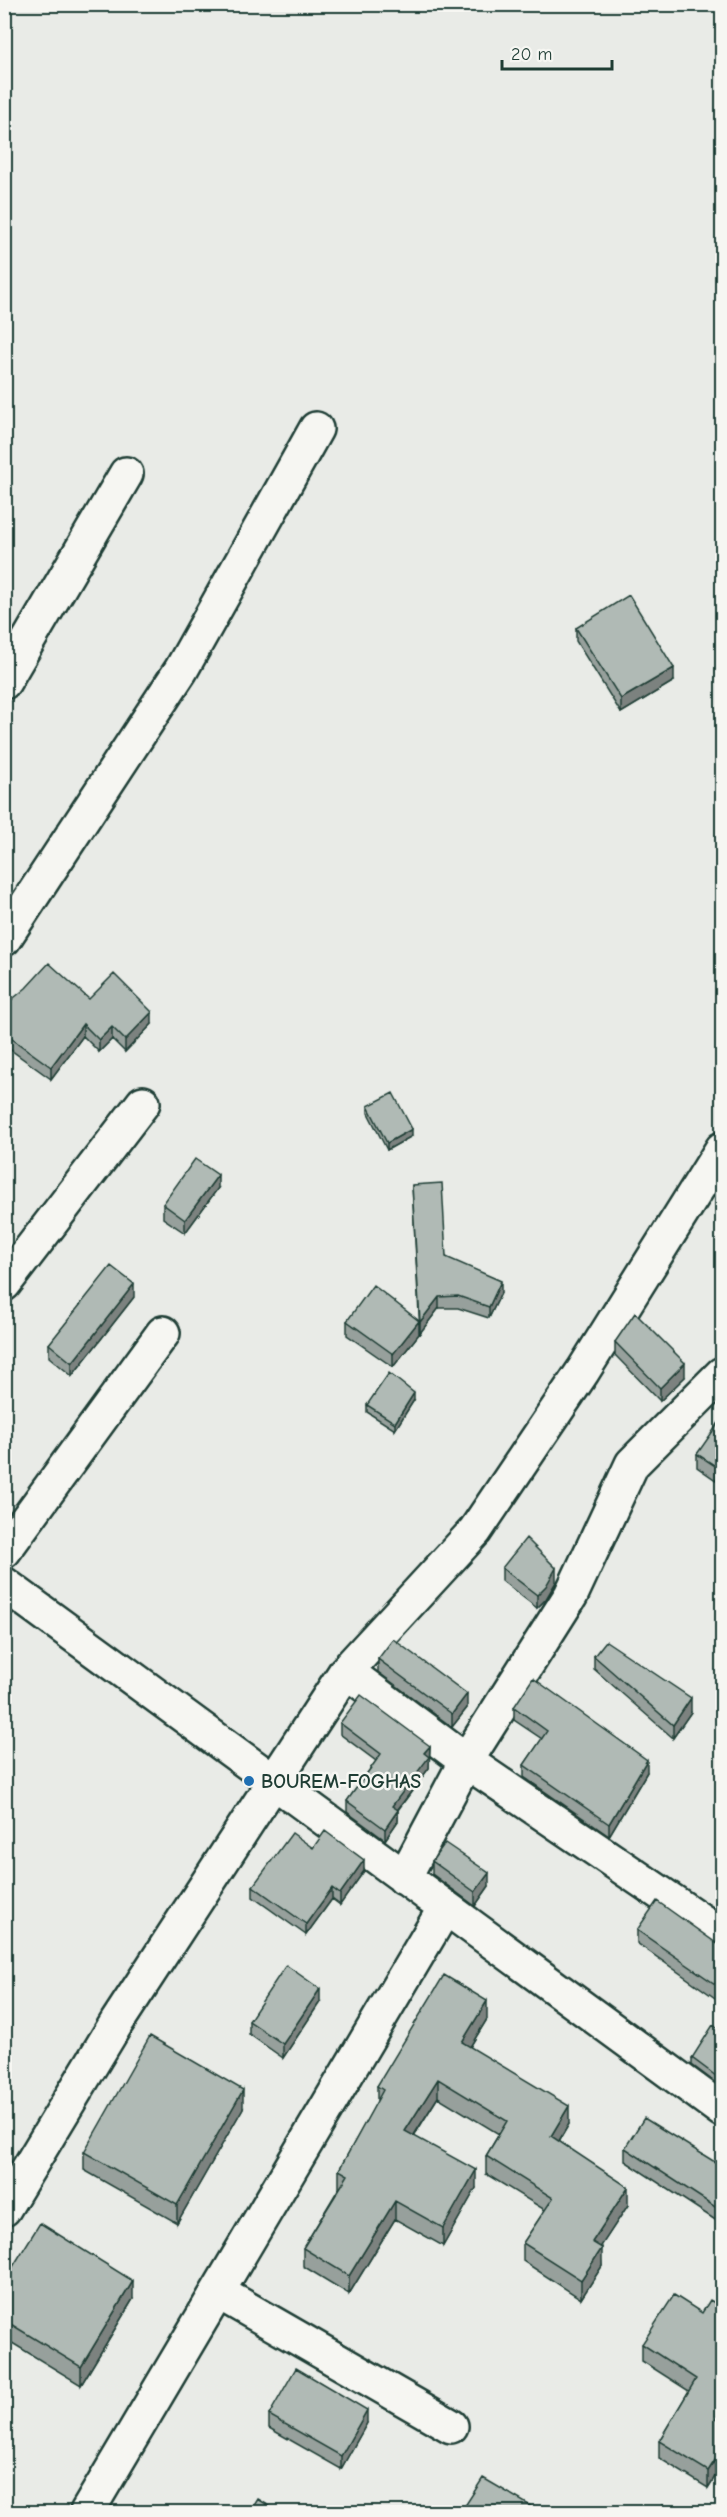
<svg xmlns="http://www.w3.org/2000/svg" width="727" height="2517" viewBox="0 0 727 2517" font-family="'Comic Neue',sans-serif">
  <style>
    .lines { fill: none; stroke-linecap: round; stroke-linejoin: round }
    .street-casing { stroke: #1f3d34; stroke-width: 38 }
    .street { stroke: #f6f6f2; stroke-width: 33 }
    .wall { fill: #97a09c; stroke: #1f3d34; stroke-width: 1.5 }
    .shaded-wall { fill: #7b827f; stroke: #1f3d34; stroke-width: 1.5 }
    .building { fill: #b0bab5; stroke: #1f3d34; stroke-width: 1.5 }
    .poi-dot { fill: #1f6fb2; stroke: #f6f6f2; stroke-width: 2 }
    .labels { text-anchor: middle; stroke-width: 5; stroke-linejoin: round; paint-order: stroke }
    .poi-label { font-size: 20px; font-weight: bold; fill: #1f3d34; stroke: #f6f6f2; text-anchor: start }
  </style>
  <rect width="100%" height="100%" fill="#e9ebe7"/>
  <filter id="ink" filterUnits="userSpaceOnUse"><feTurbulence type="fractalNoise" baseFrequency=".0167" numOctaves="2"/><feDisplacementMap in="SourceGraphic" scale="12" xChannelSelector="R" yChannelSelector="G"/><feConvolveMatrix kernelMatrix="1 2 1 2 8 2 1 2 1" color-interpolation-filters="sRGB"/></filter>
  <g filter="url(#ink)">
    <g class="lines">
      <defs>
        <path id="street" d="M4 682 126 474
          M4 939 181 670 316 429
          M4 1284 143 1103
          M4 1551 163 1333
          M4 1584 722 2110
          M346 1671 466 1761 722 1935
          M404 1878 466 1761 571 1595 632 1464 722 1374
          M4 2209 117 2022 346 1671 475 1531 583 1371 722 1149
          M218 2292 451 2426
          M87 2512 445 1908"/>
      </defs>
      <use href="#street" class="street-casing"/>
      <use href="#street" class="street"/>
    </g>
    <path class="wall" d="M576 628 674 681 621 713 576 641Z
      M89 999 152 1024 125 1052 112 1039 99 1052 83 1036 51 1079 4 1045V1006Z
      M368 1106 412 1136 387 1150 368 1113Z
      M412 1185 446 1257 501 1293 489 1318 458 1308H439L420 1333Z
      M218 1188 185 1233 163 1218V1204Z
      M134 1297 72 1376 49 1357V1344Z
      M347 1321 419 1334 393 1367 347 1335Z
      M615 1342 685 1377 660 1401 615 1355Z
      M414 1400 395 1430 367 1412V1405Z
      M723 1423V1485L697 1467V1454Z
      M502 1568 556 1582 546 1599 537 1608 502 1581Z
      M594 1656 691 1712 673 1738 594 1669Z
      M378 1659 467 1708 452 1727 378 1672Z
      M514 1707 647 1772 609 1836 524 1777V1765L542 1739 514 1720Z
      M340 1723 430 1746 429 1768 398 1810V1821L385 1840 347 1812V1801L376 1761 340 1734Z
      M313 1848 364 1871 340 1905 332 1899 306 1935 253 1897V1886Z
      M432 1861 489 1886 475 1906 432 1874Z
      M637 1930 723 1948V1993L718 2000 637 1943Z
      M320 2002 283 2058 249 2034V2021Z
      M487 2019 470 2047 569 2124 559 2141 628 2205 600 2247 602 2266 581 2299 523 2261V2243L545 2210 486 2174V2156L499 2134 438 2097 414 2136 476 2188 443 2246 395 2219 349 2294 303 2266V2248L339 2188V2170L377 2102V2086Z
      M723 2031V2073L716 2083 692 2065V2058Z
      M243 2108 177 2223 84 2170V2152Z
      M625 2148 723 2167V2225L625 2161Z
      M723 2238V2262L718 2259V2245Z
      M4 2281 133 2299 81 2385 4 2338Z
      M723 2308V2464L708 2488 659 2458V2441L689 2391 642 2361V2344L702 2313Z
      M269 2415 367 2423 341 2469 269 2428Z"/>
    <path class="shaded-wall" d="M674 668V681L621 713V699Z
      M152 1012V1024L125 1052V1040Z
      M83 1024V1036L51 1079V1067Z
      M112 1027V1039L99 1052V1040Z
      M412 1129V1136L387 1150V1143Z
      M218 1175V1188L185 1233V1220Z
      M501 1281V1293L489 1318V1307Z
      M134 1284V1297L72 1376V1363Z
      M439 1297V1308L420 1333V1322Z
      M419 1321V1334L393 1367V1354Z
      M685 1363V1377L660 1401V1388Z
      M414 1393V1400L395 1430V1423Z
      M556 1568V1582L546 1599 537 1608V1595Z
      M467 1694V1708L452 1727V1714Z
      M691 1698V1712L673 1738V1725Z
      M430 1746 429 1768 392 1817V1806L424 1753Z
      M647 1760V1772L609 1836V1824Z
      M398 1810V1821L385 1840V1829Z
      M364 1860V1871L340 1905V1894Z
      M489 1873V1886L475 1906V1892Z
      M332 1888V1899L306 1935V1924Z
      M723 1980V1993L718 2000V1986Z
      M320 1989V2002L283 2058V2044Z
      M487 2001V2019L462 2060V2042Z
      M723 2066V2073L716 2083V2076Z
      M438 2079V2097L405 2149V2131Z
      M243 2090V2108L177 2223V2205Z
      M569 2106V2124L551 2154V2136Z
      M476 2170V2188L443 2246V2228Z
      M628 2187V2205L592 2260V2242Z
      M395 2201V2219L349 2294V2276Z
      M602 2248V2266L581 2299V2280Z
      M133 2281V2299L81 2385V2367Z
      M723 2409V2426L716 2418Z
      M367 2410V2423L341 2469V2456Z
      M723 2448V2464L708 2488V2471Z"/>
    <path class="building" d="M629 595 674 668 621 699 576 628Z
      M49 963 89 999 114 974 152 1012 125 1040 112 1027 99 1040 83 1024 51 1067 4 1033V1006L26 988Z
      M393 1093 412 1129 387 1143 368 1106Z
      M195 1159 218 1175 185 1220 163 1204Z
      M442 1183 446 1257 501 1281 489 1307 458 1296 439 1297 420 1322 412 1185Z
      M111 1266 134 1284 72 1363 49 1344Z
      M373 1285 419 1321 393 1354 347 1321Z
      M635 1313 685 1363 660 1388 615 1342Z
      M389 1373 414 1393 395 1423 367 1405Z
      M720 1421 723 1423V1471L697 1454Z
      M526 1538 556 1568 546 1586 537 1595 502 1568Z
      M393 1639 467 1694 452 1714 378 1659Z
      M606 1641 691 1698 673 1725 594 1656Z
      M533 1678 647 1760 609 1824 524 1765 547 1731 514 1707Z
      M361 1695 430 1746 424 1753 429 1757 392 1806 398 1810 385 1829 347 1801 381 1754 340 1723Z
      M325 1831 364 1860 340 1894 332 1888 306 1924 253 1886 292 1833 313 1848Z
      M445 1843 489 1873 475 1892 432 1861Z
      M657 1901 723 1948V1980L718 1986 637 1930Z
      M286 1965 320 1989 283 2044 249 2021Z
      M444 1975 487 2001 462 2042 569 2106 551 2136 628 2187 592 2242 602 2248 581 2280 523 2243 553 2198 486 2156 507 2121 438 2079 405 2131 476 2170 443 2228 395 2201 349 2276 303 2248 348 2175 339 2170 383 2090 377 2086Z
      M713 2025 723 2031V2066L716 2076 692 2058Z
      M150 2036 243 2090 177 2205 84 2152Z
      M644 2118 723 2167V2212L625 2148Z
      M40 2223 133 2281 81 2367 4 2320V2281Z
      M723 2238V2248L718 2245Z
      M674 2295 702 2313 710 2300 723 2308V2409L716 2418 723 2422V2448L708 2471 659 2441 696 2379 642 2344Z
      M296 2368 367 2410 341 2456 269 2415Z
      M483 2478 541 2512H461Z
      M258 2499 279 2512H250Z
      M663 2505 676 2512H659Z"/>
  </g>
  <circle class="poi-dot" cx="249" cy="1781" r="6"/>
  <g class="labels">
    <g class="poi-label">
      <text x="261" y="1788">BOUREM-FOGHAS</text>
    </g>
  </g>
  <rect width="727" height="2517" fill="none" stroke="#f6f6f2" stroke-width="24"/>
  <rect x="12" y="12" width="703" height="2493" fill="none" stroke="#1f3d34" stroke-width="2" filter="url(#ink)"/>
  <path d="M502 60v9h110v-9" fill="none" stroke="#1f3d34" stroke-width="3"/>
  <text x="511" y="60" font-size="18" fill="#1f3d34" stroke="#f6f6f2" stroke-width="4.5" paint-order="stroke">20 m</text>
</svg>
